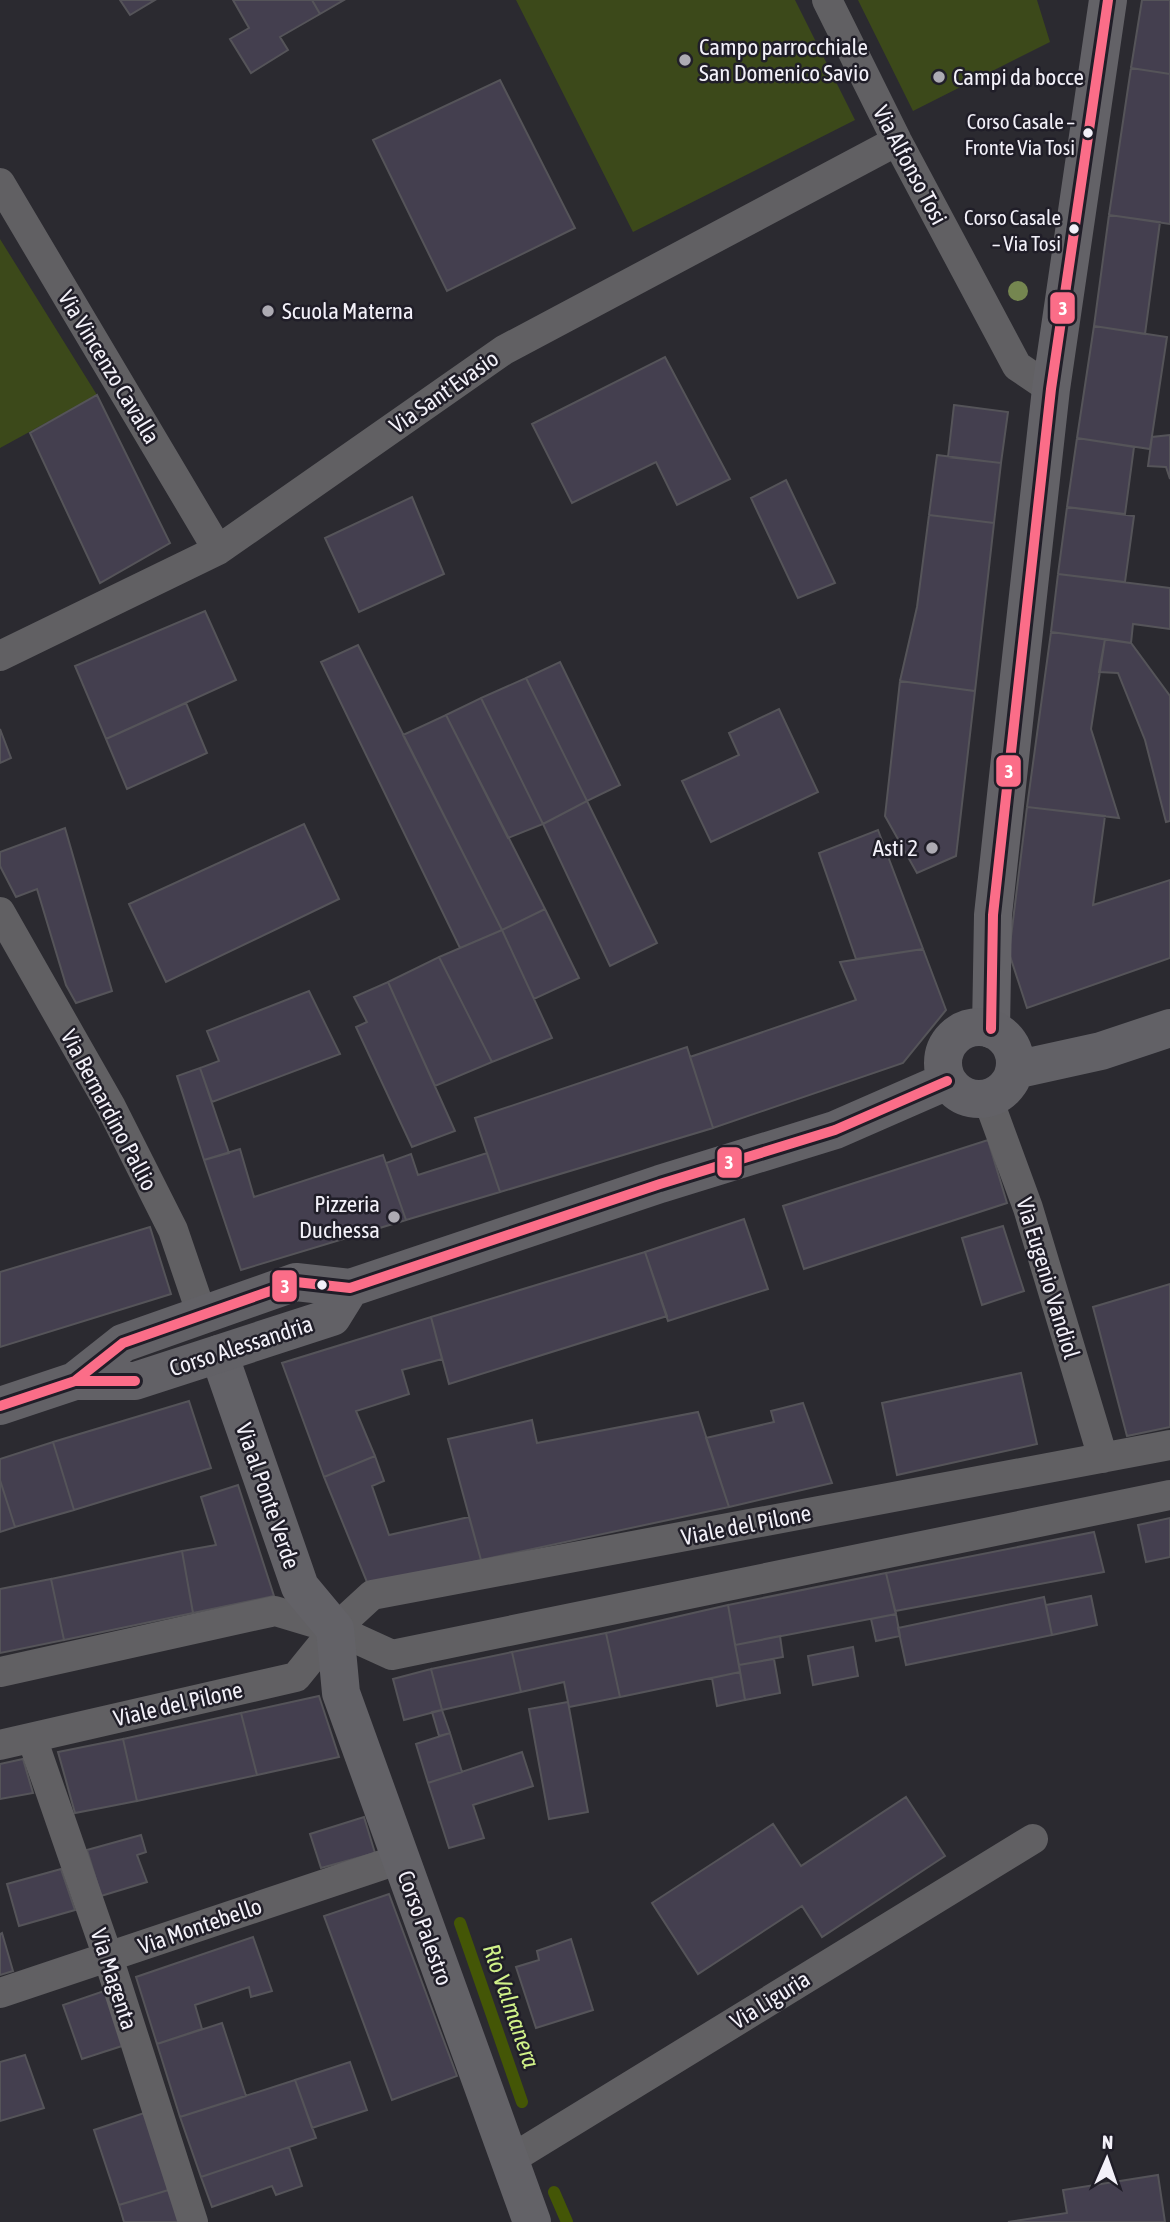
<svg xmlns="http://www.w3.org/2000/svg" width="1170" height="2222" viewBox="0 0 1170 2222" font-family="'Asap Condensed',sans-serif">
  <style>
    .green { fill: #3c491a }
    .lines { fill: none; stroke-linecap: round; stroke-linejoin: round }
    .stream { stroke: #445606; stroke-width: 12 }
    .building { fill: #443f4f; stroke: #555459; stroke-width: 2 }
    .street { stroke: #616063; stroke-width: 30 }
    .secondary { stroke: #636267; stroke-width: 38 }
    .primary { stroke: #626166; stroke-width: 38 }
    .bus-1-casing { stroke: #201e28; stroke-width: 16 }
    .bus-1 { stroke: #fb6d88; stroke-width: 10 }
    .tree { fill: #758650 }
    .poi-dot { fill: #adabb3; stroke: #201e28; stroke-width: 2.5 }
    .bus-dot { fill: #f3f1f9; stroke: #201e28; stroke-width: 2.5 }
    .labels { text-anchor: middle; stroke-width: 5; stroke-linejoin: round; paint-order: stroke }
    .bus-label { font-size: 21px; fill: #f3f1f9; stroke: #201e28; text-anchor: end }
    .poi-label { font-size: 23px; fill: #f3f1f9; stroke: #201e28; text-anchor: start }
    .street-label { font-size: 23px; fill: #f3f1f9; stroke: #201e28 }
    .water-label { font-size: 24px; font-style: italic; fill: #d1f289; stroke: #201e28 }
    .line-badge { stroke: #201e28; stroke-width: 2.5 }
    .badge-label { font-size: 19px; text-anchor: middle; font-weight: bold; fill: #fff }
  </style>
  <rect width="100%" height="100%" fill="#2b2a30"/>
  <path class="green" d="M516 0H795L855 120 633 232Z
    M858 0H1037L1050 42 913 111Z
    M0 239 97 395 0 448Z"/>
  <g class="lines">
    <path class="stream" d="M460 1923 522 2102
      M554 2192 567 2222"/>
  </g>
  <path class="building" d="M120 0H155L130 15Z
    M233 0H312L320 14 280 37 288 50 251 73 230 39 249 28Z
    M312 0H344L320 14Z
    M1142 0H1170V74L1131 68Z
    M1131 68 1170 74V224L1109 215Z
    M500 80 575 228 447 291 373 140Z
    M1109 215 1160 222 1145 334 1094 326Z
    M1094 326 1167 337 1150 449 1077 438Z
    M665 357 730 479 677 505 656 462 572 503 532 424Z
    M97 395 170 543 100 583 30 433Z
    M954 405 1008 412 1001 463 948 457Z
    M1170 435V479L1166 467 1148 466 1152 437Z
    M1077 438 1134 447 1125 514 1067 507Z
    M937 455 1001 463 994 523 929 515Z
    M786 480 835 583 798 598 751 498Z
    M412 497 444 574 359 612 325 538Z
    M1067 507 1134 516 1125 582 1058 574Z
    M929 515 994 523 975 691 900 681 917 607Z
    M1058 574 1170 588V629L1133 624 1131 643 1051 632Z
    M205 611 236 680 106 739 75 666Z
    M1051 632 1105 639 1091 729 1119 818 1027 807Z
    M1105 639 1131 643 1170 696V821L1166 822 1145 740 1118 673 1099 672Z
    M358 645 502 930 460 948 321 662Z
    M560 662 620 785 587 801 526 678Z
    M526 678 587 801 543 824 481 698Z
    M900 681 975 691 956 856 917 873 885 816Z
    M481 698 543 824 508 838 446 715Z
    M186 703 207 753 127 789 106 739Z
    M779 709 818 792 711 842 682 781 739 755 729 733Z
    M446 715 545 909 502 930 403 735Z
    M0 729 11 758 0 763Z
    M587 801 657 943 610 966 543 824Z
    M1027 807 1105 816 1093 905 1170 880V958L1027 1008 1009 953Z
    M304 824 339 899 166 982 129 904Z
    M65 828 112 991 76 1003 66 985 37 889 16 897 0 866V852Z
    M878 830 923 949 856 959 819 853Z
    M545 909 579 978 534 999 502 930Z
    M502 930 552 1038 492 1062 439 957Z
    M923 949 946 1010 903 1063 713 1128 690 1057 856 1000 840 962Z
    M439 957 492 1062 435 1086 388 982Z
    M388 982 455 1131 412 1147 356 1027 367 1022 354 997Z
    M309 991 340 1054 212 1102 200 1068 219 1061 207 1031Z
    M687 1047 713 1128 500 1192 475 1118Z
    M200 1068 229 1153 204 1160 177 1076Z
    M988 1140 1007 1203 804 1269 783 1206Z
    M240 1149 254 1197 383 1155 406 1220 241 1270 204 1160Z
    M487 1153 500 1192 406 1220 386 1163 411 1154 418 1175Z
    M744 1219 768 1289 668 1321 645 1252Z
    M1003 1226 1024 1291 982 1305 962 1238Z
    M150 1227 171 1294 0 1347V1272Z
    M645 1252 667 1316 449 1384 431 1317Z
    M1170 1284V1427L1127 1436 1093 1307Z
    M431 1317 442 1359 402 1370 409 1394 356 1411 375 1456 324 1477 282 1363Z
    M1021 1373 1037 1444 897 1475 882 1403Z
    M189 1401 211 1468 74 1510 53 1442Z
    M803 1403 832 1483 729 1507 706 1438 774 1422 771 1411Z
    M698 1412 729 1507 481 1560 448 1439 532 1420 537 1443Z
    M53 1442 74 1510 15 1527 0 1480V1459Z
    M375 1456 384 1481 372 1486 389 1535 469 1517 481 1560 369 1587 324 1477Z
    M0 1480 15 1527 0 1532Z
    M238 1485 274 1596 193 1613 182 1551 216 1545 201 1497Z
    M1170 1518V1557L1146 1562 1138 1525Z
    M1094 1532 1104 1572 895 1611 886 1573Z
    M182 1551 193 1613 64 1640 51 1579Z
    M886 1573 896 1614 735 1645 728 1605Z
    M51 1579 64 1640 0 1653V1589Z
    M1091 1596 1097 1625 1052 1635 1046 1605Z
    M1044 1597 1052 1635 906 1665 898 1628Z
    M728 1605 740 1672 620 1697 606 1633Z
    M896 1614 900 1636 876 1641 871 1619Z
    M606 1633 620 1697 569 1707 564 1682 521 1692 512 1652Z
    M780 1636 783 1657 739 1665 735 1645Z
    M853 1647 858 1676 813 1685 808 1656Z
    M512 1652 521 1692 442 1710 431 1669Z
    M774 1659 780 1693 745 1700 739 1665Z
    M431 1669 442 1710 404 1720 393 1679Z
    M740 1672 745 1700 717 1706 712 1678Z
    M319 1696 339 1757 257 1775 241 1713Z
    M568 1702 588 1812 549 1819 529 1709Z
    M442 1710 450 1733 439 1736 432 1712Z
    M241 1713 257 1775 137 1801 123 1739Z
    M450 1733 462 1772 428 1783 416 1744Z
    M123 1739 137 1801 75 1813 58 1752Z
    M522 1752 533 1786 473 1805 484 1838 449 1848 428 1783Z
    M23 1759 33 1793 0 1799V1764Z
    M906 1797 945 1856 822 1937 802 1906 698 1974 652 1903 773 1824 801 1866Z
    M364 1817 375 1853 321 1868 310 1834Z
    M141 1835 146 1852 137 1855 147 1882 101 1896 87 1850Z
    M61 1869 75 1910 19 1926 7 1884Z
    M389 1894 457 2076 392 2100 324 1916Z
    M2 1933 13 1971 0 1975V1934Z
    M253 1937 272 1991 251 1997 249 1987 195 2005 202 2029 157 2044 136 1977Z
    M571 1939 593 2010 536 2028 516 1967 539 1960 537 1951Z
    M107 1990 125 2045 82 2059 63 2005Z
    M222 2023 246 2096 180 2117 157 2044Z
    M25 2055 44 2108 0 2121V2062Z
    M350 2062 367 2110 312 2128 295 2080Z
    M295 2080 316 2138 201 2177 180 2117Z
    M150 2111 175 2188 119 2205 94 2130Z
    M289 2147 302 2186 276 2195 272 2186 212 2207 201 2177Z
    M1158 2175 1165 2222H1008L1067 2213 1063 2190Z
    M175 2188 185 2222H124L119 2205Z"/>
  <g class="lines">
    <path class="street" d="M827 0 897 141 1017 366 1051 389
      M0 183 218 550
      M0 656 218 550 504 350 897 141
      M0 912 111 1107 173 1230 202 1315
      M988 1099 1028 1208 1103 1458
      M0 1672 275 1611 335 1629 392 1655 1170 1495
      M32 1738 108 1957 193 2222
      M0 1745 296 1677 335 1629 372 1595 1170 1445
      M0 1993 400 1859
      M508 2161 1033 1839"/>
    <path class="secondary" d="M991 1029 993 915 1017 694 1051 389 1108 0
      M219 1354 300 1587 335 1629 341 1693 532 2222"/>
    <path class="primary" d="M943 1063a36 36 0 1 1 72 0a36 36 0 1 1-72 0Z
      M1015 1070 1101 1051 1170 1028
      M75 1381 123 1343 296 1282 350 1288 660 1184 835 1130 947 1081
      M0 1406 75 1381H135L332 1317 350 1288"/>
    <defs>
      <path id="bus-1" d="M991 1029 993 915 1051 389 1108 0
        M75 1381 123 1343 296 1282 350 1288 660 1184 835 1130 947 1081
        M0 1406 75 1381H135"/>
    </defs>
    <use href="#bus-1" class="bus-1-casing"/>
    <use href="#bus-1" class="bus-1"/>
  </g>
  <circle class="tree" cx="1018" cy="291" r="10"/>
  <g class="poi-dot">
    <circle cx="685" cy="60" r="7"/>
    <circle cx="939" cy="77" r="7"/>
    <circle cx="268" cy="311" r="7"/>
    <circle cx="932" cy="848" r="7"/>
    <circle cx="394" cy="1217" r="7"/>
  </g>
  <g class="bus-dot">
    <circle cx="1088" cy="133" r="6"/>
    <circle cx="1074" cy="229" r="6"/>
    <circle cx="322" cy="1285" r="6"/>
  </g>
  <g class="labels">
    <g class="bus-label">
      <text x="1075" y="129">Corso Casale –<tspan x="1075" dy="26">Fronte Via Tosi</tspan></text>
      <text x="1061" y="225">Corso Casale<tspan x="1061" dy="26">– Via Tosi</tspan></text>
    </g>
    <g class="poi-label">
      <text x="699" y="55">Campo parrocchiale<tspan x="699" dy="26">San Domenico Savio</tspan></text>
      <text x="953" y="85">Campi da bocce</text>
      <text x="282" y="319">Scuola Materna</text>
      <text x="918" y="856" text-anchor="end">Asti 2</text>
      <text x="380" y="1212" text-anchor="end">Pizzeria<tspan x="380" dy="26">Duchessa</tspan></text>
    </g>
    <g class="street-label">
      <text transform="translate(910 165) rotate(62)" y="8">Via Alfonso Tosi</text>
      <text transform="translate(109 367) rotate(59)" y="8">Via Vincenzo Cavalla</text>
      <text transform="translate(444 392) rotate(-35)" y="8">Via Sant'Evasio</text>
      <text transform="translate(109 1110) rotate(62)" y="8">Via Bernardino Pallio</text>
      <text transform="translate(1048 1278) rotate(73)" y="8">Via Eugenio Vandiol</text>
      <text transform="translate(241 1346) rotate(-18)" y="8">Corso Alessandria</text>
      <text transform="translate(268 1496) rotate(71)" y="8">Via al Ponte Verde</text>
      <text transform="translate(746 1525) rotate(-11)" y="8">Viale del Pilone</text>
      <text transform="translate(178 1704) rotate(-13)" y="8">Viale del Pilone</text>
      <text transform="translate(200 1926) rotate(-19)" y="8">Via Montebello</text>
      <text transform="translate(425 1928) rotate(70)" y="8">Corso Palestro</text>
      <text transform="translate(114 1979) rotate(72)" y="8">Via Magenta</text>
      <text transform="translate(770 2000) rotate(-32)" y="8">Via Liguria</text>
    </g>
    <g class="water-label">
      <text transform="translate(511 2006) rotate(71)" y="8">Rio Valmanera</text>
    </g>
  </g>
  <g class="line-badge">
    <rect x="1049" y="291" width="27" height="34" rx="7" fill="#fb6d88"/>
    <rect x="995" y="754" width="27" height="34" rx="7" fill="#fb6d88"/>
    <rect x="716" y="1146" width="27" height="33" rx="7" fill="#fb6d88"/>
    <rect x="271" y="1269" width="27" height="34" rx="7" fill="#fb6d88"/>
  </g>
  <g class="badge-label">
    <text x="1063" y="315">3</text>
    <text x="1009" y="778">3</text>
    <text x="729" y="1169">3</text>
    <text x="285" y="1293">3</text>
  </g>
  <g transform="translate(1107 2159) rotate(2)" stroke="#201e28" stroke-width="5" paint-order="stroke">
  <path d="M0-5L12 26L0 18L-12 26Z" fill="#f3f1f9"/>
  <text y="-10" font-size="19" font-weight="bold" text-anchor="middle" fill="#f3f1f9">N</text>
  </g>
</svg>
